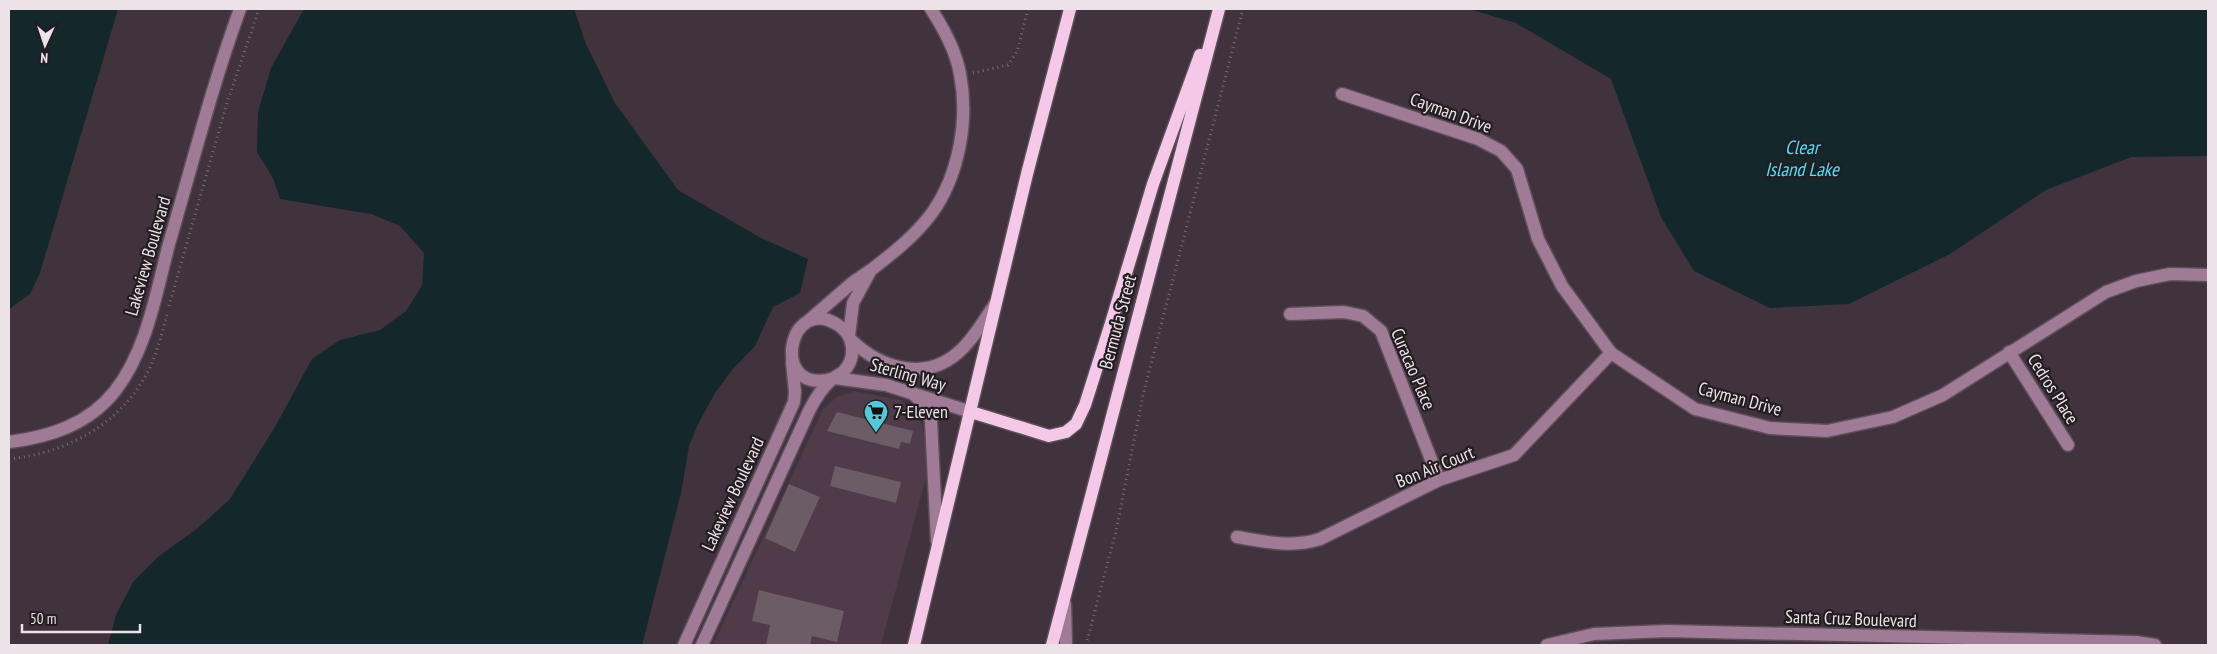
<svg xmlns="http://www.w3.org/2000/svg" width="2217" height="654" viewBox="0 0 2217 654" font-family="'PT Sans Narrow',sans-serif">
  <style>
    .built { fill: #4f3b49 }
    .water { fill: #14272a }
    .building { fill: #6b5c66 }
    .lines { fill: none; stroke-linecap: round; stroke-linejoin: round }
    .minor-casing { stroke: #5c4f59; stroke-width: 15 }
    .major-casing { stroke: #5c4f59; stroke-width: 15 }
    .path { stroke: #796d75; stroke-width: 3; stroke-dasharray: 1 4; stroke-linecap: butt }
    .minor { stroke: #a07b95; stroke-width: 12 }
    .major { stroke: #f6c8e8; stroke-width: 12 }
    .labels { text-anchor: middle; stroke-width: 4.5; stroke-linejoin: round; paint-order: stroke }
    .street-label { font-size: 18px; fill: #ece3e9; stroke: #231d21 }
    .poi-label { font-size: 18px; fill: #ece3e9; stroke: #231d21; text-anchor: start }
    .water-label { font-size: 19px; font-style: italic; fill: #4be3f9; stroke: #231d21 }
  </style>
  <rect width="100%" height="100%" fill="#41333d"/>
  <path class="built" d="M854 391 901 400 922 424 926 444V477L881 645H713L823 409 837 397Z"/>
  <path class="water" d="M9 9H118L40 273 30 294 9 309Z
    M304 9H574L586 44 615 103 678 190 761 238 808 259 800 293 773 307 755 346 732 370 715 393 698 424 689 446 681 493 642 645H108L116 615 133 582 159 556 198 528 230 499 275 427 312 359 340 340 380 330 406 311 422 286 424 253 400 226 371 214 280 199 273 178 257 152 258 112 271 68Z
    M1469 9H2208V156L2131 157 2046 190 1950 254 1849 304 1770 308 1694 271 1661 217 1611 79 1516 23Z"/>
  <path class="building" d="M837 412 913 431 910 444 901 442 899 449 827 431Z
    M835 466 901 482 896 503 830 486Z
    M789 484 820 497 795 552 765 538Z
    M759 590 844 611 837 642 812 636 810 645H766L770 625 752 621Z"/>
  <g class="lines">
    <defs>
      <path id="minor" d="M1342 94 1478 139 1501 151 1517 169 1538 239 1562 286 1611 353 1695 409 1770 428 1827 431 1893 417 1943 395 2106 292 2136 281 2170 274 2208 275
        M871 270C893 253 915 236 932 213 959 175 969 120 960 74 956 51 944 29 931 9
        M1290 314 1344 312 1363 316 1381 331 1439 480
        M807 322 852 283 871 270 853 303 849 336
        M850 339C882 370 929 383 963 348 976 335 985 319 995 304
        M2009 352 2068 445
        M835 378 886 385 971 412
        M911 392 925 405 931 421 937 541
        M9 442C49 437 88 425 115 391 147 350 156 293 169 244 192 165 212 86 240 9
        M1237 537C1266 542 1291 548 1320 539L1439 480 1514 455 1611 353
        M1065 604 1066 645
        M684 645 794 402 795 392 792 362
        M702 645 809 411C814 401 823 387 831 380 835 376 840 375 844 371 857 357 854 335 838 325 788 292 769 395 831 379
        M1547 645 1594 634 1667 631 2136 642 2155 645"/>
      <path id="major" d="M971 412 1049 436 1066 432 1076 424 1085 405 1111 323 1153 184 1200 55
        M914 645 1027 174 1070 9
        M1052 645 1219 9"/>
    </defs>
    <use href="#minor" class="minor-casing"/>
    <use href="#major" class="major-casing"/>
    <path class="path" d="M973 73 1008 65 1017 52 1028 9
      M169 306 226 106 259 9
      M9 459C65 453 116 427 145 377 156 358 161 336 167 315
      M1086 645 1116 531 1143 395 1243 9"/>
    <use href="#minor" class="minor"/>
    <use href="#major" class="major"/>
  </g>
  <defs>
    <symbol id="supermarket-pin" viewBox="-11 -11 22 30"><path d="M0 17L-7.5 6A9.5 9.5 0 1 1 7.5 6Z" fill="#53cadc" stroke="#231d21"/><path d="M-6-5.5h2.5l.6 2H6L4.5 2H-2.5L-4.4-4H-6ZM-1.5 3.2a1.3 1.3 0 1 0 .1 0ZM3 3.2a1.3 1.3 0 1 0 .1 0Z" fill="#111"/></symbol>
  </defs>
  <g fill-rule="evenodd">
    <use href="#supermarket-pin" x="862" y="398" width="28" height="38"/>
  </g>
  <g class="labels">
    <g class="street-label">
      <text transform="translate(1451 113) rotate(20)" y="6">Cayman Drive</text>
      <text transform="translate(148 256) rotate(-74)" y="6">Lakeview Boulevard</text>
      <text transform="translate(1118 322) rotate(-75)" y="6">Bermuda Street</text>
      <text transform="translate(1413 369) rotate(67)" y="6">Curacao Place</text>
      <text transform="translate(908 375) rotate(16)" y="6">Sterling Way</text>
      <text transform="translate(2053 389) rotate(58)" y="6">Cedros Place</text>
      <text transform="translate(1740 399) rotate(15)" y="6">Cayman Drive</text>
      <text transform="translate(1435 467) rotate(-22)" y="6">Bon Air Court</text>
      <text transform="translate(733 494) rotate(-65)" y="6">Lakeview Boulevard</text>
      <text transform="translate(1851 619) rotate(2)" y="6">Santa Cruz Boulevard</text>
    </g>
    <g class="poi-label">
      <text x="894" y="418">7-Eleven</text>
    </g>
    <g class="water-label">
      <text x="1802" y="154">Clear<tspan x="1802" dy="22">Island Lake</tspan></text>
    </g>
  </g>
  <rect width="2217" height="654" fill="none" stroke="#ece3e9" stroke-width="20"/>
  <g transform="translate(45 45) rotate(183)" stroke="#231d21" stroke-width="4" paint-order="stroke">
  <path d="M0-4L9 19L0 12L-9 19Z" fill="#ece3e9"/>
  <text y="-8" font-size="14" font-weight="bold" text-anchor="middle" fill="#ece3e9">N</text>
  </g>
  <path d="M22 624v8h118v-8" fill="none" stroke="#ece3e9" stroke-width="2.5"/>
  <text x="30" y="624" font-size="15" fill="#ece3e9" stroke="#231d21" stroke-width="4" paint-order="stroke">50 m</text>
</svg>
